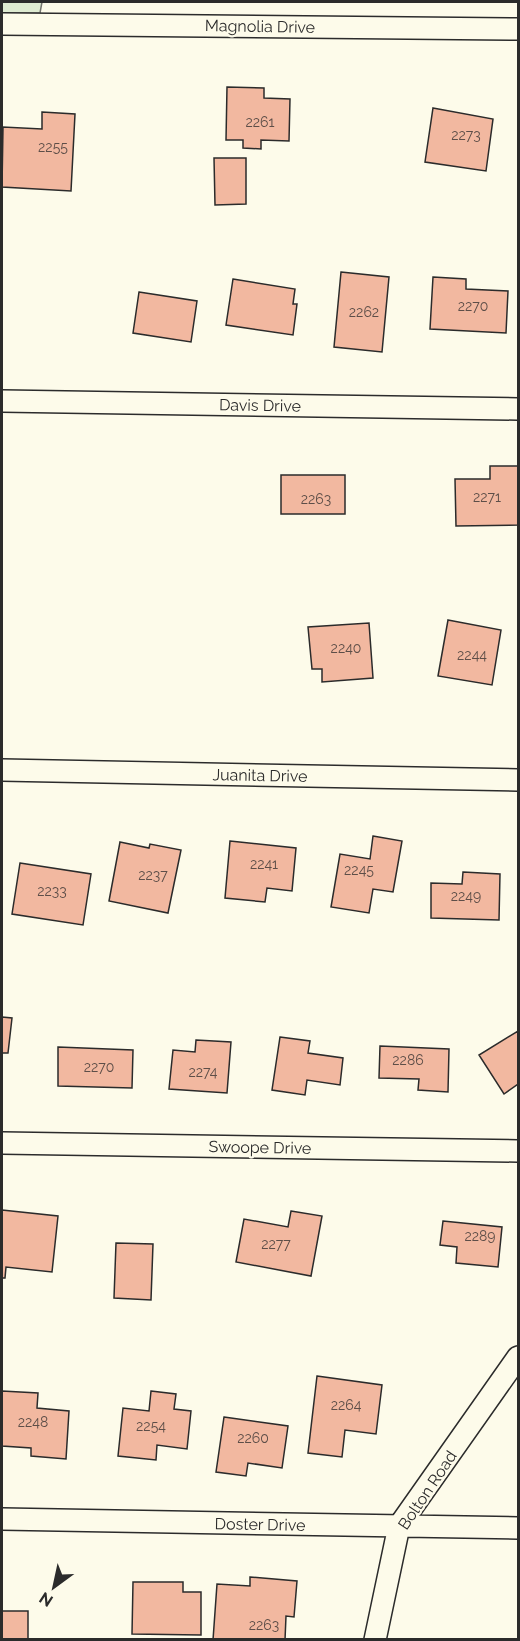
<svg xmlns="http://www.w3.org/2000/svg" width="520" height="1641" viewBox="0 0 520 1641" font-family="Raleway,sans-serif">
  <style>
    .green { fill: #deebd1; stroke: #74746e; stroke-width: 1.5 }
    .building { fill: #f2b8a0; stroke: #2b2b2b; stroke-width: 1.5 }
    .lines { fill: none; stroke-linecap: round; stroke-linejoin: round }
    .street-casing { stroke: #2b2b2b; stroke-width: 24 }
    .street { stroke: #fdfbea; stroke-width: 21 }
    .labels { text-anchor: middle; stroke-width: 4.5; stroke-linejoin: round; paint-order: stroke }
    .number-label { font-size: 14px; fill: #5d4e48 }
    .street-label { font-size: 16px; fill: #2b2b2b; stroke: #fdfbea }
  </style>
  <rect width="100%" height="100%" fill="#fdfbea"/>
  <path class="green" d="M2 2H42L40 13H2Z"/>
  <path class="building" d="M227 87 264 88V98L290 99 289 141 261 140V149L243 148V140H226Z
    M433 108 493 119 486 171 425 162Z
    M42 112 75 114 71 191 2 187 3 127 42 129Z
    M214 158H246V204L215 205Z
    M341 272 389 277 382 352 334 347Z
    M433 277 466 279V289L508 291 506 333 430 329Z
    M233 279 295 289 293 304H297L293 335 226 325Z
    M139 292 197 301 191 342 133 333Z
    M490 466H518V525L456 526 455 479H490Z
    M281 475H345V514H281Z
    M448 620 501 630 492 685 438 676Z
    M369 623 373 678 322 682V669H312L308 627Z
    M373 836 402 841 393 892 373 889 369 913 331 907 340 854 370 859Z
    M230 841 296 848 292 891 267 888 265 902 225 898Z
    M120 842 149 848 150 844 181 850 168 913 109 901Z
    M20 863 91 874 83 925 12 914Z
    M463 872 500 874 499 920 431 918V883L462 884Z
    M2 1017 12 1018 8 1053H2Z
    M518 1031V1084L504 1094 479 1055Z
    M280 1037 310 1041 308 1053 343 1058 340 1085 307 1080 305 1095 272 1090Z
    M196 1040 231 1042 227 1093 169 1089 173 1050 195 1052Z
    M380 1046 449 1049 448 1092 418 1090 419 1079 379 1078Z
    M58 1047 133 1050 132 1088 58 1086Z
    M2 1210 58 1216 52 1272 6 1267 5 1278H2Z
    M291 1211 322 1216 311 1276 236 1262 244 1219 288 1227Z
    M443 1221 502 1227 498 1267 456 1263 457 1247 440 1245Z
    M116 1243 153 1244 151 1300 114 1298Z
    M317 1376 382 1385 376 1434 345 1430 342 1457 308 1453Z
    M2 1391 38 1393 37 1408 69 1411 66 1459 31 1456V1448L2 1446Z
    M151 1391 176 1394 174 1409 191 1411 187 1449 157 1445 156 1460 118 1456 123 1408 149 1411Z
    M224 1417 288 1426 282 1468 248 1463 246 1476 216 1472Z
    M250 1577 297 1581 294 1617 286 1616 285 1640H213L217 1584 250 1586Z
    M133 1582H183V1592H201V1635L132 1634Z
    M2 1611H28V1640H2Z"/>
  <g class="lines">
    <defs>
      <path id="street" d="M2 24 518 29
        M2 401 518 409
        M2 770 518 780
        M2 1143 518 1151
        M2 1519 518 1528
        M375 1640 399 1526 518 1357"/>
    </defs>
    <use href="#street" class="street-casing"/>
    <use href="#street" class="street"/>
  </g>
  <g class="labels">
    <g class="number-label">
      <text x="260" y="127">2261</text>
      <text x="466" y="140">2273</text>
      <text x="53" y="152">2255</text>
      <text x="473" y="311">2270</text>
      <text x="364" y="317">2262</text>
      <text x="487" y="502">2271</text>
      <text x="316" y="504">2263</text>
      <text x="346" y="653">2240</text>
      <text x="472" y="660">2244</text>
      <text x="264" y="869">2241</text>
      <text x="359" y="875">2245</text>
      <text x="153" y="880">2237</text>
      <text x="52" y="896">2233</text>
      <text x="466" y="901">2249</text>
      <text x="408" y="1065">2286</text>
      <text x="99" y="1072">2270</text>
      <text x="203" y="1077">2274</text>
      <text x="480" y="1241">2289</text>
      <text x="276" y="1249">2277</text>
      <text x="346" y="1410">2264</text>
      <text x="33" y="1427">2248</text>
      <text x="151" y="1431">2254</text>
      <text x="253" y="1443">2260</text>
      <text x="264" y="1630">2263</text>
    </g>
    <g class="street-label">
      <text transform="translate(260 26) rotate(1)" y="6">Magnolia Drive</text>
      <text transform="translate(260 405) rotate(1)" y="6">Davis Drive</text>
      <text transform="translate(260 775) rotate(1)" y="6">Juanita Drive</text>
      <text transform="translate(260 1147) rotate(1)" y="6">Swoope Drive</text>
      <text transform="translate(427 1490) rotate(-56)" y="6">Bolton Road</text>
      <text transform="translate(260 1524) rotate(1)" y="6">Doster Drive</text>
    </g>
  </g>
  <rect width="520" height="1641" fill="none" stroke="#2b2b2b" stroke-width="6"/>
  <g transform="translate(54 1587) rotate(213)" stroke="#fdfbea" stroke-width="4.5" paint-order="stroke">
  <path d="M0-4.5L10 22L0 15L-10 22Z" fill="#2b2b2b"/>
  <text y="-9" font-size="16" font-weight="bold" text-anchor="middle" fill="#2b2b2b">N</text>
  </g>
</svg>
